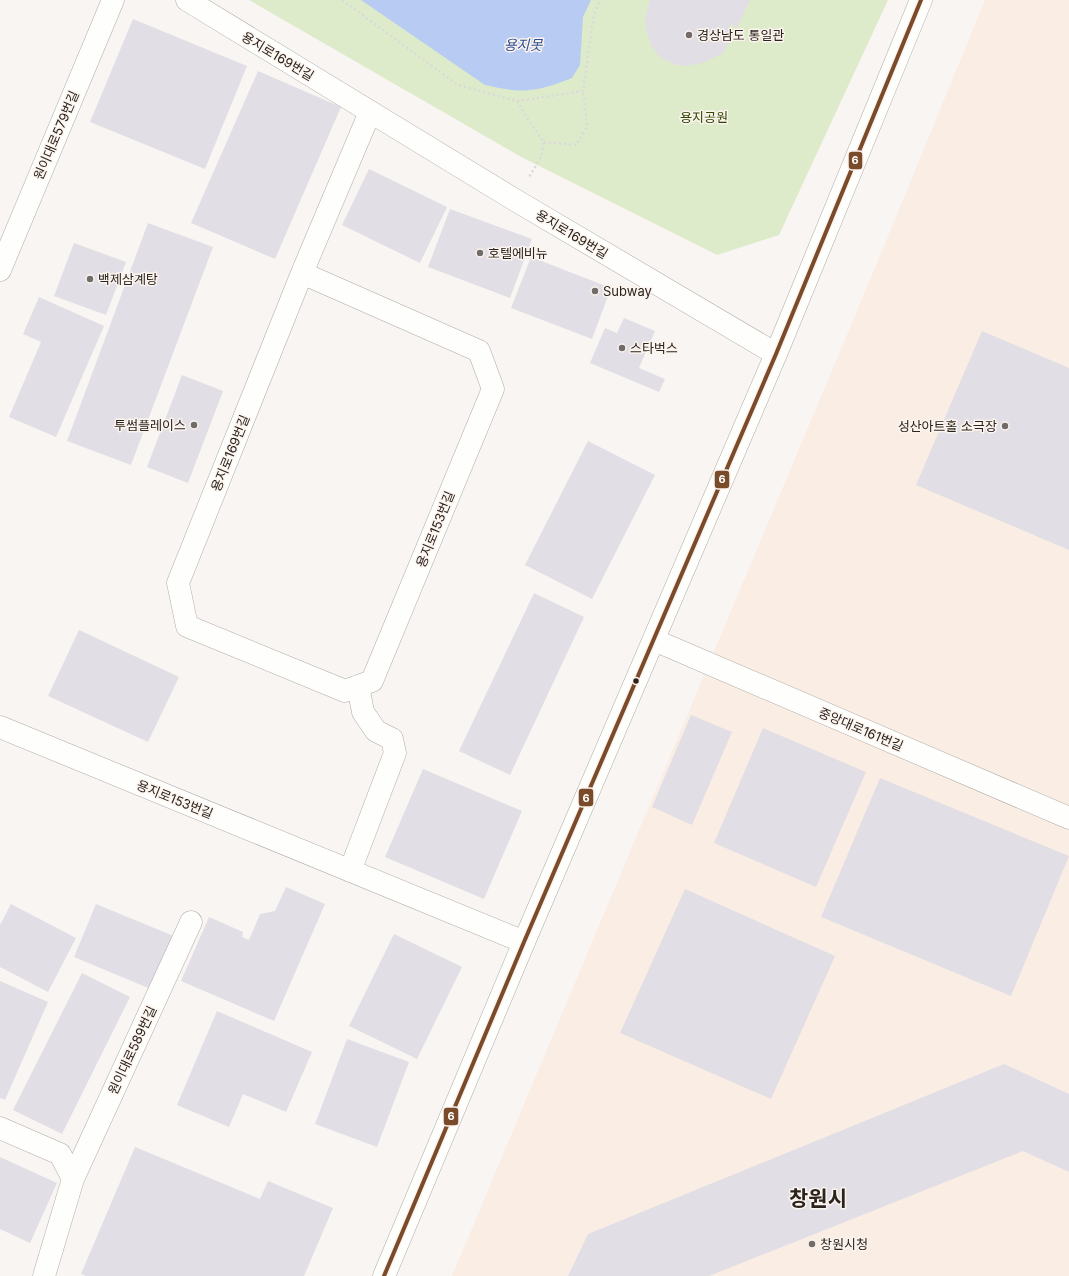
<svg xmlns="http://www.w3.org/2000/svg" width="1069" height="1276" viewBox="0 0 1069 1276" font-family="Inter,'Noto Sans KR',sans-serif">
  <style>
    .built { fill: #faede3 }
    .green { fill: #deebca }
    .water { fill: #b8cbf2 }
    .building { fill: #e1dfe5 }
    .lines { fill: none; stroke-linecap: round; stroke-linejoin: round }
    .street-casing { stroke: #b0aba7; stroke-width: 23 }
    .secondary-casing { stroke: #b0aba7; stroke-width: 23 }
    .path { stroke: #dad9d8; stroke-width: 2.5; stroke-dasharray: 2 3; stroke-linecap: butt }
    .street { stroke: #fefefd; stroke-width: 22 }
    .secondary { stroke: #fefefd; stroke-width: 22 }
    .bus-1-casing { stroke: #fcf4ee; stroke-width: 7 }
    .bus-1 { stroke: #7a4b2a; stroke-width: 4 }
    .poi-dot { fill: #726c68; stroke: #fcf4ee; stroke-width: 1.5 }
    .bus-dot { fill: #2a231e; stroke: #fcf4ee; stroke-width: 1.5 }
    .labels { text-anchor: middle; stroke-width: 3; stroke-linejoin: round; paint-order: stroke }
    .poi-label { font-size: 13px; fill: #2a231e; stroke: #fcf4ee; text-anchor: start }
    .street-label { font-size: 13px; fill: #2a231e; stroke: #fcf4ee }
    .park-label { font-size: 13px; fill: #2f4702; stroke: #fcf4ee }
    .water-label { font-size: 14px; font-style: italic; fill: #2f4f93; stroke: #fcf4ee }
    .town-label { font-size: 21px; font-weight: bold; fill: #2a231e; stroke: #fcf4ee }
    .line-badge { stroke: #fcf4ee; stroke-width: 1.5 }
    .badge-label { font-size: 11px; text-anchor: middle; font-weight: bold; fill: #fff }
  </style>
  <rect width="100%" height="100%" fill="#f8f5f2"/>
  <path class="built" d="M985 0H1069V1276H452L875 268Z"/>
  <path class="green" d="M249 0H888L779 235 717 255 523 158Z"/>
  <path class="water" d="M361 0H591L583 17 580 65 572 78C559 83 544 89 529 90 514 92 500 88 485 85Z"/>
  <path class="building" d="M650 0H750L737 28 730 24 731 37 729 43 722 54 711 59 699 64 684 66 677 65 663 59 657 54 652 47 647 33 645 18Z
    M133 19 247 66 205 169 90 122Z
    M258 71 341 107 275 259 191 223Z
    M369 169 447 207 420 263 342 225Z
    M450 209 532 239 510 298 428 267Z
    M148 223 213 247 131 465 67 441Z
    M74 243 126 262 106 315 54 296Z
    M531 257 611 288 592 339 511 308Z
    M39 297 104 326 56 437 9 417 41 342 23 334Z
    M624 318 655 331 639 368 665 379 659 392 590 363 605 328 617 333Z
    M982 331 1069 368V550L916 485Z
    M182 375 223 391 188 483 147 467Z
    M588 441 655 475 592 599 525 565Z
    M534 593 584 617 510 775 459 751Z
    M79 630 179 677 148 742 48 696Z
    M691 715 732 732 692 825 652 807Z
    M763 728 866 772 816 887 714 843Z
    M423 769 522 811 484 899 385 857Z
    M880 778 1069 856 1011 996 821 917Z
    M286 887 325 904 274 1021 181 981 209 917 243 932 242 937 249 940 260 914 275 911Z
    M685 889 835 956 771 1099 620 1033Z
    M11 904 76 938 48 992 0 967V925Z
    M96 904 176 937 153 990 74 957Z
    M394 934 462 967 417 1059 349 1026Z
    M82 973 130 997 62 1134 13 1110Z
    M0 981 48 1002 5 1100 0 1098Z
    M217 1011 312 1052 286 1112 243 1094 229 1127 177 1105Z
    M347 1039 409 1062 377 1147 315 1124Z
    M1004 1064 1069 1094V1172L1023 1151 709 1276H568L588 1234Z
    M135 1147 260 1199 268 1181 333 1208 304 1276H86L81 1274Z
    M0 1157 57 1183 30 1243 0 1229Z"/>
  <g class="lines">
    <defs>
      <path id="street" d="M0 270 113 0
        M302 273 479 351 493 389 372 681 345 691 187 626 178 583 302 273 370 112
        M654 640 1069 818
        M0 727 524 942
        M350 871 395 753 392 739 376 731 363 712 358 686
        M0 1128 60 1154 73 1179 44 1276
        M73 1179 191 922"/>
      <path id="secondary" d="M187 0 515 200 776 354
        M384 1276 524 942 776 354 921 0"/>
    </defs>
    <use href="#street" class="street-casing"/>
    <use href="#secondary" class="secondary-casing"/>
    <path class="path" d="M342 0 458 85 517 101 583 91 594 14 600 0
      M517 101 527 118 544 142 541 157 528 179
      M544 142 576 145 587 127 583 91"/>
    <use href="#street" class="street"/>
    <use href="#secondary" class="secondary"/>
    <defs>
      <path id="bus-1" d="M384 1276 524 942 776 354 921 0"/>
    </defs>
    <use href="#bus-1" class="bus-1-casing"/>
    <use href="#bus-1" class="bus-1"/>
  </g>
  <g class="poi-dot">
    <circle cx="689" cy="35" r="4"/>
    <circle cx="480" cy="253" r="4"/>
    <circle cx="90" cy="279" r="4"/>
    <circle cx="595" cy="291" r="4"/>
    <circle cx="622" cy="348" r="4"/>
    <circle cx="194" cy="425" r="4"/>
    <circle cx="1005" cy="426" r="4"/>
    <circle cx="812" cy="1244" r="4"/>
  </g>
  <circle class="bus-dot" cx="636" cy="681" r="3.5"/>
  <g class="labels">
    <g class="poi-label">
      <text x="697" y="40">경상남도 통일관</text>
      <text x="488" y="258">호텔에비뉴</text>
      <text x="98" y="284">백제삼계탕</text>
      <text x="603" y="296">Subway</text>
      <text x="630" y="353">스타벅스</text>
      <text x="186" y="430" text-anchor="end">투썸플레이스</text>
      <text x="997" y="431" text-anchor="end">성산아트홀 소극장</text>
      <text x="820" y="1249">창원시청</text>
    </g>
    <g class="street-label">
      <text transform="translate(278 56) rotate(31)" y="5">용지로169번길</text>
      <text transform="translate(56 135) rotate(-67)" y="5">원이대로579번길</text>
      <text transform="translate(572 234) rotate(31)" y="5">용지로169번길</text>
      <text transform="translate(230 453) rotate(-68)" y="5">용지로169번길</text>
      <text transform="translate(435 529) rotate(-68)" y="5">용지로153번길</text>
      <text transform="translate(861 729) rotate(23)" y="5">중앙대로161번길</text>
      <text transform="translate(175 799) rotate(22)" y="5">용지로153번길</text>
      <text transform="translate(132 1050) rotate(-65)" y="5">원이대로589번길</text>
    </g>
    <g class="park-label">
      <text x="704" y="122">용지공원</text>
    </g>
    <g class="water-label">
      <text x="523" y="50">용지못</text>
    </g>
    <g class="town-label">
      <text x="818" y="1206">창원시</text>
    </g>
  </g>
  <g class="line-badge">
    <rect x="848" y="151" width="15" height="19" rx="4" fill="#7a4b2a"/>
    <rect x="714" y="470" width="16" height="19" rx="4" fill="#7a4b2a"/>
    <rect x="578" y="788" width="16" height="19" rx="4" fill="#7a4b2a"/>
    <rect x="443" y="1107" width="16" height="19" rx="4" fill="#7a4b2a"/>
  </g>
  <g class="badge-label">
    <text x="855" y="164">6</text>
    <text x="722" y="483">6</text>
    <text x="586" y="802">6</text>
    <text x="451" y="1120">6</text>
  </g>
</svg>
